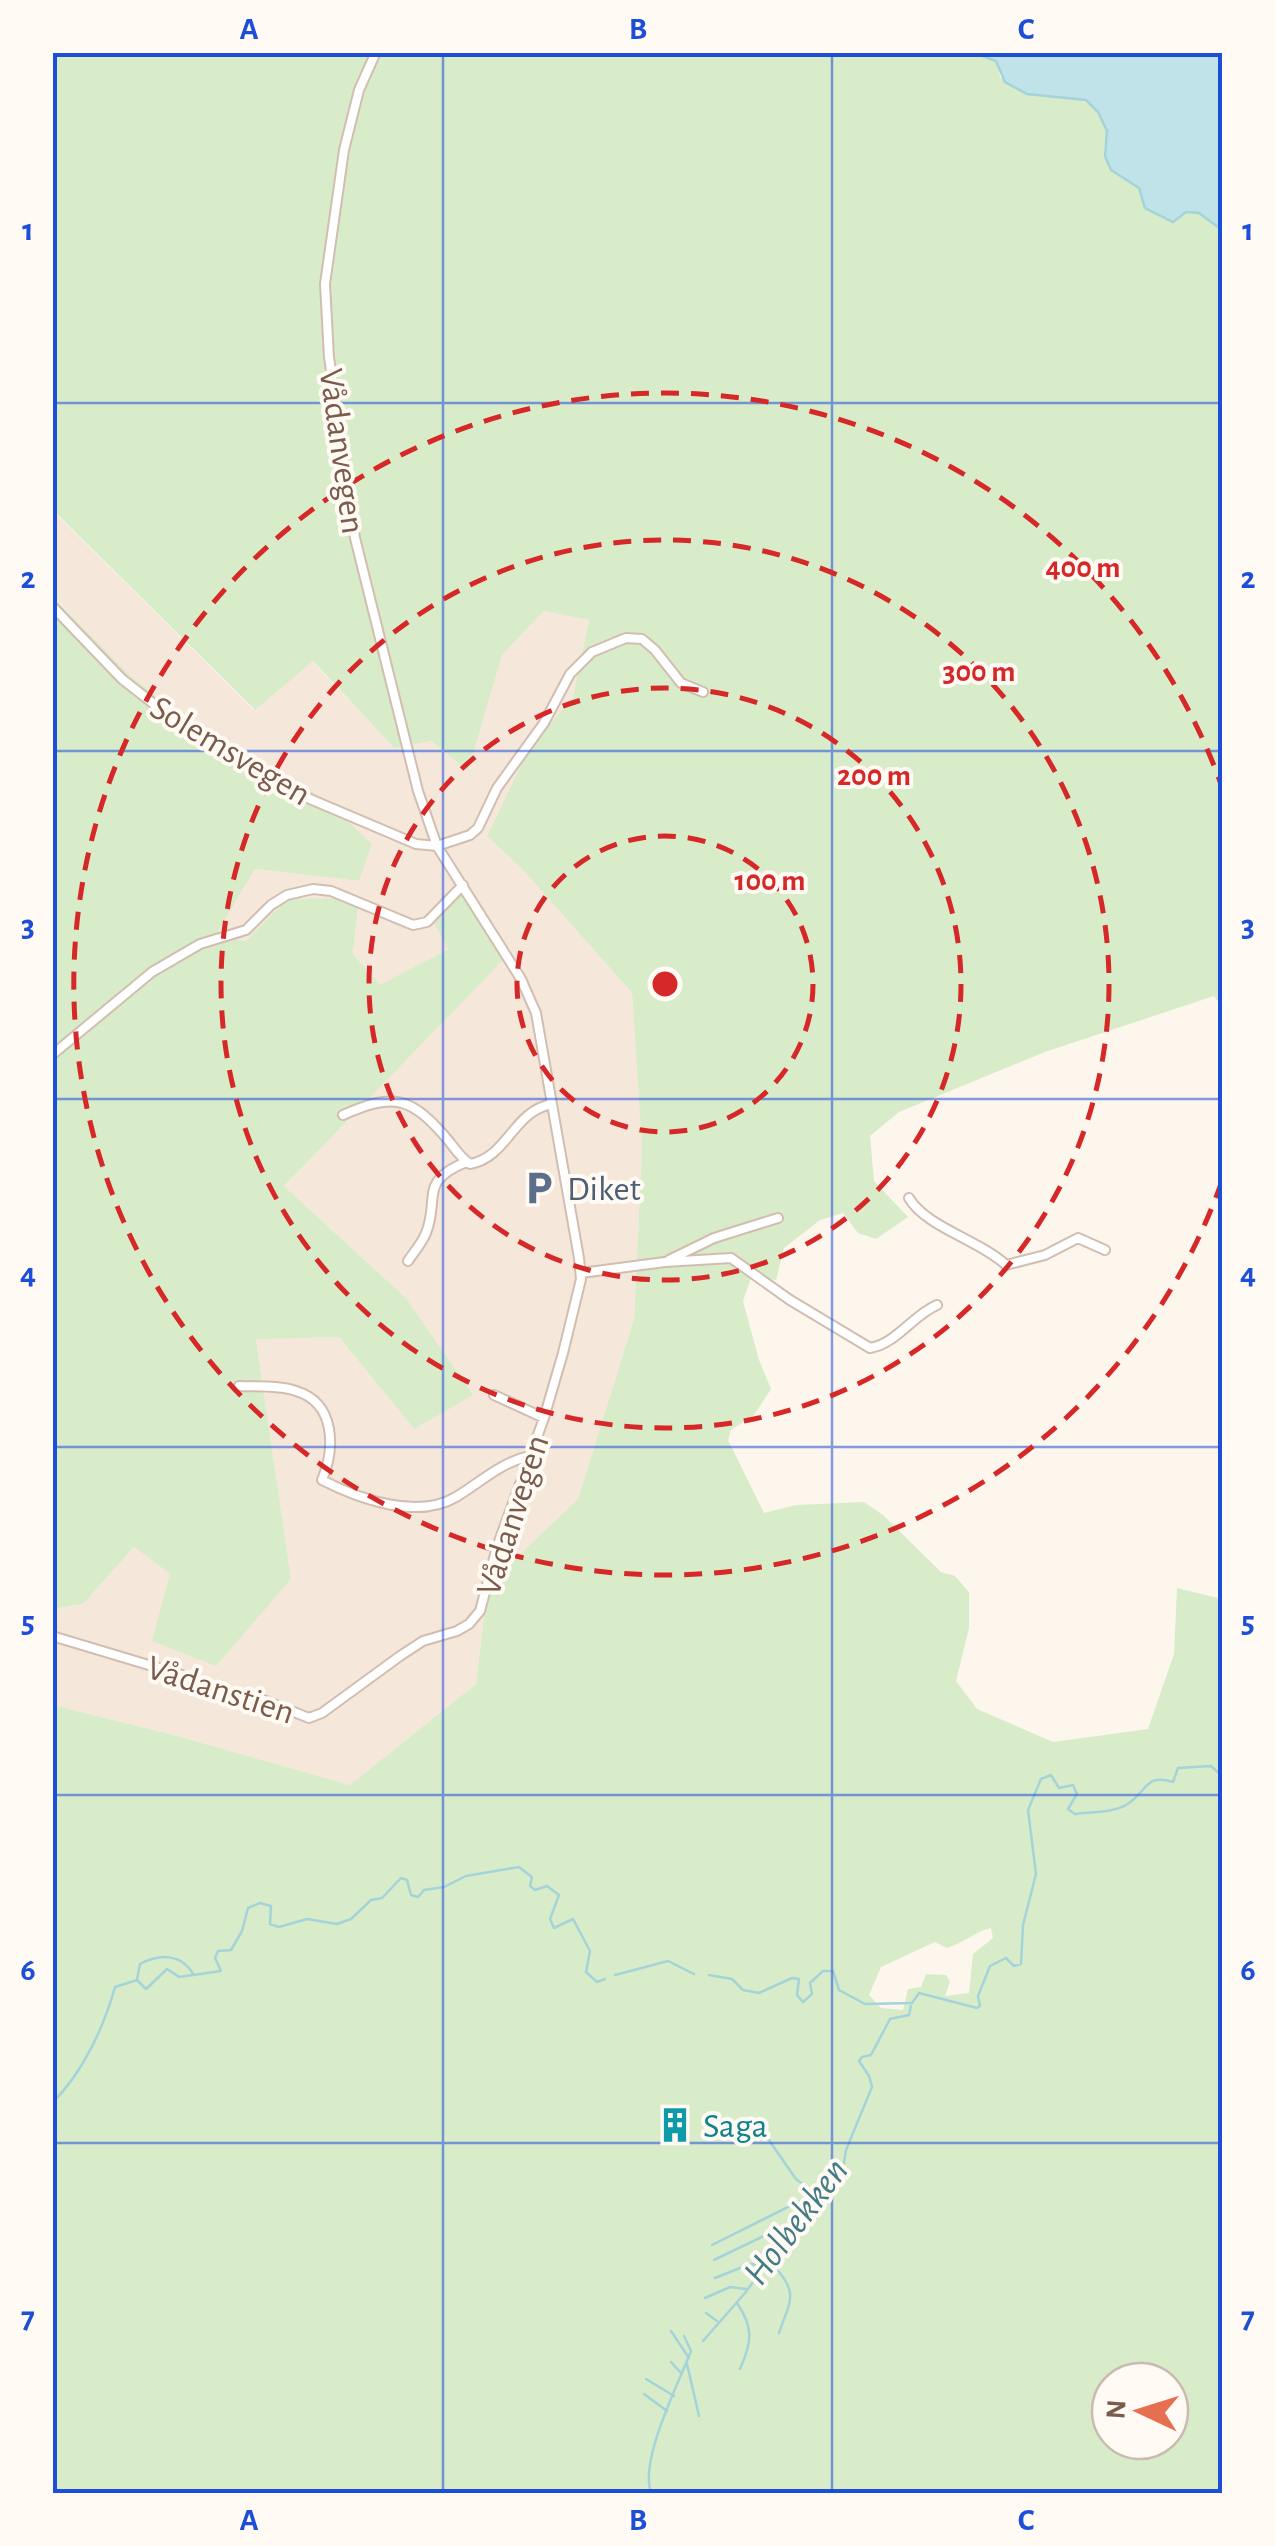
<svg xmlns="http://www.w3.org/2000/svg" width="1275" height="2546" viewBox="0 0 1275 2546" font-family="'Alegreya Sans',sans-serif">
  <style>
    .residential { fill: #f5e8da }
    .green { fill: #d8ecc9; fill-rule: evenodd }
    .water { fill: #bfe3e8; stroke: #a5d3da; stroke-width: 2.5 }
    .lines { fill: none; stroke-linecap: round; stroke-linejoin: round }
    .stream { stroke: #a5d3da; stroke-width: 2.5 }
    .street-casing { stroke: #d1beb0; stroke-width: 12 }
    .street { stroke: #fff; stroke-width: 8 }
    .grid { fill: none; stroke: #1d4ed8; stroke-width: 2.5; stroke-opacity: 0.55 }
    .ring { fill: none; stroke: #d62828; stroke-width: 5; stroke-dasharray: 18 12 }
    .labels { text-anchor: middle; stroke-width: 8; stroke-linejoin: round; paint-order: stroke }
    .street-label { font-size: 35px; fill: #7a5c4d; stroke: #fffaf3 }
    .service-label { font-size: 35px; fill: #4e5e75; stroke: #fffaf3; text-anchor: start }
    .culture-label { font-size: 35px; fill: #0d838f; stroke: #fffaf3; text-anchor: start }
    .water-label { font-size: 38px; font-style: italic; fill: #437c86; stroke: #fffaf3 }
    .centre { fill: #d62828; stroke: #fffaf3; stroke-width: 5 }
    .ring-label { font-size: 30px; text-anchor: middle; font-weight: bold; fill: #d62828; stroke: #fffaf3; stroke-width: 8; stroke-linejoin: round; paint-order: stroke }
    .neatline { fill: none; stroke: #1d4ed8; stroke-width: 4 }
    .grid-label { font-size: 32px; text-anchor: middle; font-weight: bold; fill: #1d4ed8 }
  </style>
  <rect width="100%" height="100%" fill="#fdf6ec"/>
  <path class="residential" d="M52 510 254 710 312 661 394 748 431 741 467 770 502 655 544 611 589 620 573 697 529 750 487 836 524 871 632 993 642 1149 634 1319 578 1499 488 1586 476 1684 350 1785 170 1734 53 1705V1609L83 1604 134 1547 170 1574 291 1580 256 1338 339 1337 414 1429 405 1297 284 1186 506 956 449 948 380 986 353 954 359 900 287 898 246 941 216 935 255 869 359 881 205 733 129 676 53 596Z"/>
  <path class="green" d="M52 53H975L997 61 1000 77 1027 94 1086 100 1098 112 1108 131 1104 149 1111 170 1139 188 1143 202 1178 220 1186 212 1199 213 1222 230V1007L1214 996 1045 1052 899 1112 870 1136 874 1181 908 1217 876 1239 858 1233 843 1213 820 1220 784 1248 776 1280 751 1278 743 1301 759 1360 771 1389 754 1415 731 1430 728 1440 764 1513 796 1505 864 1502 883 1515 941 1572 955 1576 969 1592V1628L956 1681 977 1709 1053 1742 1148 1729 1174 1654 1177 1588 1222 1599V2493H53V1705L170 1734 350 1785 476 1684 488 1585 578 1499 634 1319 642 1149 632 993 524 871 487 836 529 749 573 697 589 620 544 611 502 655 468 771 431 741 394 748 313 661 255 710 53 510ZM991 1928 993 1938 973 1954 969 1993 945 1996 950 1981 946 1975 926 1974 921 1987 908 1989 903 2010 881 2008 869 1995 881 1967 935 1942 947 1948C964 1943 974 1932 991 1928ZM1110 2381H1170V2441H1110Z
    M52 596 130 676 205 733 323 798 372 844 359 881 255 869 216 935 246 941 287 898 359 899 353 954 380 985 448 949 432 919 461 894 506 957 284 1186 405 1297 473 1395 414 1429 339 1337 256 1339 291 1579 216 1666 152 1641 170 1574 134 1547 83 1604 53 1609Z"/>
  <path class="water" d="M975 53H1222V230L1199 213 1186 212 1173 222 1145 208 1139 188 1111 170 1105 156 1107 131 1098 112 1086 100 1027 94 1005 82 996 61Z"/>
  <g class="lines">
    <path class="stream" d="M615 1975 668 1961 694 1974
      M709 1975 732 1979 743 1990 759 1993 792 1978 799 1979 797 1995 803 2002 812 1994 810 1983 823 1971H833L839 1990 865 2004 912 2003 919 1993 977 2008 980 2006 978 1996 990 1966 1006 1958 1014 1966 1021 1964 1023 1925 1036 1874 1028 1810 1041 1779 1051 1775 1059 1788 1073 1785 1077 1794 1068 1809 1075 1814C1091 1812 1112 1813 1126 1805 1148 1792 1144 1773 1173 1782L1178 1768 1211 1766 1220 1774 1222 1786
      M137 1979 140 1964C159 1954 181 1953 193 1974
      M52 2103C82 2074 104 2027 115 1987L137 1980 146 1989 167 1969 179 1977 221 1971 215 1958 218 1951 231 1950 242 1931 248 1908 260 1903 271 1906 270 1924 279 1927 307 1919 337 1924 351 1919 371 1900 382 1898 401 1878 407 1880 411 1895 418 1897 424 1890 444 1887 466 1876 519 1867 532 1877 530 1886 535 1890 547 1886 559 1895 550 1919 554 1928 573 1919 590 1951 586 1972 597 1982 605 1979
      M766 2136 796 2179 817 2195
      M712 2245 802 2200 809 2202
      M714 2260 776 2230H791
      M715 2278 750 2264 775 2267C799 2294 790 2301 779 2333
      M705 2298 730 2287 746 2289
      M737 2303C754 2328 752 2342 740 2369
      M706 2313 717 2321
      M671 2331 689 2358
      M703 2341 745 2293 812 2202 843 2168 846 2150 872 2087 869 2076 859 2061 862 2057 871 2055 890 2019 909 2015 911 2006
      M671 2362 680 2372
      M687 2364 699 2416
      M646 2379 674 2396
      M644 2394 667 2411
      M652 2494C637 2464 679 2383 691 2351L684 2336"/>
    <defs>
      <path id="street" d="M52 606 122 679 182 726 310 799 416 844 437 846 470 835 478 828 497 788 544 723 570 674 592 652 626 638 642 639 655 650 681 683 703 692
        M52 1055 152 972 200 944 246 930 271 905 287 895 313 889 331 891 413 925 427 922 463 885
        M343 1115C395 1092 411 1097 448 1140 455 1149 461 1158 470 1164 508 1157 513 1111 552 1104
        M909 1198C926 1227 979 1240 1006 1265L1045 1255 1078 1238 1105 1250
        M669 1260 714 1238 778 1218
        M408 1261C414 1252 422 1243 426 1233 440 1198 418 1182 466 1162
        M581 1273 665 1262 731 1258 790 1300 870 1348C896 1344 913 1315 937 1305
        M239 1386C258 1387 278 1385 296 1391 336 1403 335 1449 322 1480 359 1499 417 1520 456 1497 481 1482 501 1462 530 1456
        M494 1395 544 1418
        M52 1636 182 1675 227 1696 261 1699 309 1718 322 1713 400 1656 423 1641 457 1631 469 1624 480 1611 497 1547 544 1418 563 1353 581 1279 579 1258 536 1013 521 979 437 846 418 791 355 538 329 357 325 284 344 150 359 90 376 52"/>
    </defs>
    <use href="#street" class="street-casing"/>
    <use href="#street" class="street"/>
  </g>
  <path class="grid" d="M443 52V2494M832 52V2494M52 403H1222M52 751H1222M52 1099H1222M52 1447H1222M52 1795H1222M52 2143H1222"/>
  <g class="ring">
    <circle cx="665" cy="984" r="148"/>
    <circle cx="665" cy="984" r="296"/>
    <circle cx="665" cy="984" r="444"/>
    <path d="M1222 1181A591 591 0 1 1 1222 787"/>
  </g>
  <defs>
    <symbol id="parking-bare" viewBox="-9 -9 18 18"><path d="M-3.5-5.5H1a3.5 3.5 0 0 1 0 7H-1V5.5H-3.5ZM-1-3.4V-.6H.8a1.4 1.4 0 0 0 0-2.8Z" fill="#5c6f8a" stroke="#fffaf3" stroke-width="2.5" paint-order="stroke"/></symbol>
    <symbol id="building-bare" viewBox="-9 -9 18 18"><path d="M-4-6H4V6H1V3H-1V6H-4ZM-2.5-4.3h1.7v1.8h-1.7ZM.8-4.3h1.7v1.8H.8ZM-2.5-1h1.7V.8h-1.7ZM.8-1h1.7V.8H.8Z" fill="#0f9aa8" stroke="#fffaf3" stroke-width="2.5" paint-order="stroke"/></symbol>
  </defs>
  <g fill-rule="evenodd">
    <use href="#parking-bare" x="514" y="1163" width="50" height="50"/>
    <use href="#building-bare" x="650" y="2100" width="50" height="50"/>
  </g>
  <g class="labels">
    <g class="street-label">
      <text transform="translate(343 451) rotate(82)" y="12">Vådanvegen</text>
      <text transform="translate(231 750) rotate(31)" y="12">Solemsvegen</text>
      <text transform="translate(512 1515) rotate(-72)" y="12">Vådanvegen</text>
      <text transform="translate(221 1689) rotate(18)" y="12">Vådanstien</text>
    </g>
    <g class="service-label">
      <text x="567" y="1200">Diket</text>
    </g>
    <g class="culture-label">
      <text x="703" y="2137">Saga</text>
    </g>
    <g class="water-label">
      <text transform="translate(795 2221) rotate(-53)" y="13">Holbekken</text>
    </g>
  </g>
  <circle cx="665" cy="984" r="15" class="centre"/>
  <g class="ring-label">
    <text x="1083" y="577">400 m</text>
    <text x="979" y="681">300 m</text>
    <text x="874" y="785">200 m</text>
    <text x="770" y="890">100 m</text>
  </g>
  <rect width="1275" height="2546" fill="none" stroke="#fffaf3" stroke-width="110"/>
  <g transform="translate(1140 2411) rotate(274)"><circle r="48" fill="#fffaf3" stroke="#cabbb1" stroke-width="2.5"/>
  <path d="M0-8L18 38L0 25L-18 38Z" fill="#e76f51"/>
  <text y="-15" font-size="28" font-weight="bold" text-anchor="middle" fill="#7a5c4d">N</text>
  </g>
  <rect x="55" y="55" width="1165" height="2436" class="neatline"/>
  <g class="grid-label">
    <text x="249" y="39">A</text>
    <text x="638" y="39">B</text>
    <text x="1026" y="39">C</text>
    <text x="28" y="240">1</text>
    <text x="1248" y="240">1</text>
    <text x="28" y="588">2</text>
    <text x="1248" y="588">2</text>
    <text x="28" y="936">3</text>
    <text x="1248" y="936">3</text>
    <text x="28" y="1284">4</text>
    <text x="1248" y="1284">4</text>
    <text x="28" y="1632">5</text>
    <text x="1248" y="1632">5</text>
    <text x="28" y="1980">6</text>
    <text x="1248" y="1980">6</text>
    <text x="28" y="2328">7</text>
    <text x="1248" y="2328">7</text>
    <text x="249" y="2530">A</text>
    <text x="638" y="2530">B</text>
    <text x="1026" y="2530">C</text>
  </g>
</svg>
